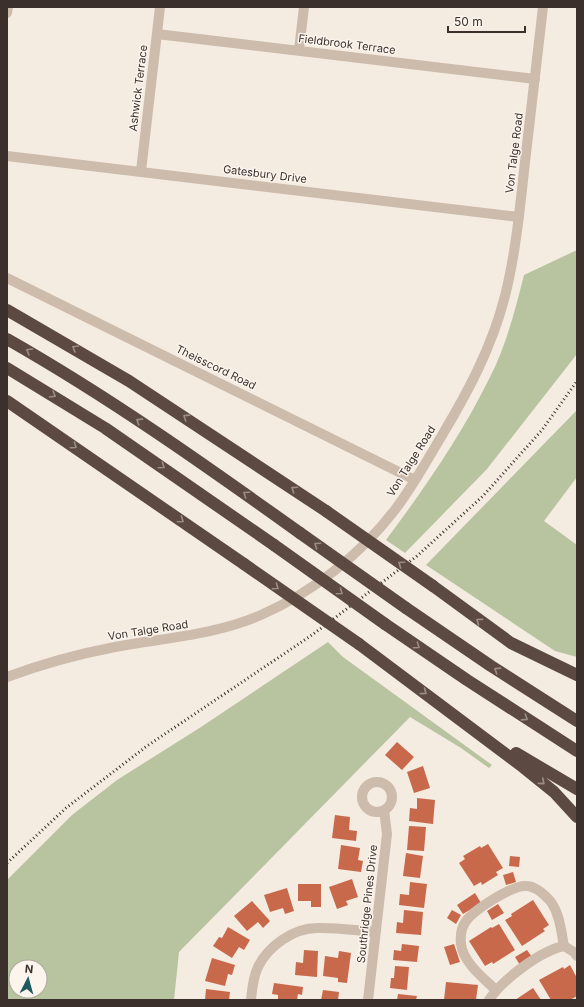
<svg xmlns="http://www.w3.org/2000/svg" width="584" height="1007" viewBox="0 0 584 1007" font-family="Inter,sans-serif">
  <style>
    .green { fill: #b8c4a0; fill-rule: evenodd }
    .building { fill: #c8694b }
    .lines { fill: none; stroke-linecap: round; stroke-linejoin: round }
    .minor { stroke: #cdbbac; stroke-width: 10 }
    .tertiary { stroke: #cdbbac; stroke-width: 10 }
    .motorway { stroke: #5c4a42; stroke-width: 12 }
    .rail { stroke: #3b302b; stroke-width: 3; stroke-dasharray: 1 3; stroke-linecap: butt }
    .motorway-bridge { stroke: #5c4a42; stroke-width: 12 }
    .oneway { stroke: #9c8e87 }
    .labels { text-anchor: middle; stroke-width: 3; stroke-linejoin: round; paint-order: stroke }
    .street-label { font-size: 11px; fill: #3b302b; stroke: #fbf5ee }
  </style>
  <rect width="100%" height="100%" fill="#f4ebe1"/>
  <path class="green" d="M577 250V354L487 469 405 553 386 540C424 489 461 436 489 379 506 347 515 310 524 275Z
    M577 410V477L544 521 577 545V657L555 651 426 565Z
    M328 642 343 657 492 765 489 768 461 748 410 717 179 952 174 1000H7V880L72 815 117 780 201 727ZM16 967H40V991H16Z"/>
  <path class="building" d="M397 742 414 757 402 770 385 755Z
    M423 766 430 788 414 793 407 772Z
    M417 798 435 800 433 824 409 821 410 808 417 809Z
    M335 815 350 817 349 830 357 831 356 841 332 838Z
    M409 826 426 827 424 851 407 850Z
    M488 844 503 868 496 872 498 875 482 885 481 882 474 886 459 863 465 859 463 856 480 846 481 848Z
    M341 845 360 848 358 860 363 861 361 872 338 869Z
    M406 853 423 856 420 878 403 876Z
    M510 856 520 857 519 867 509 866Z
    M513 872 516 882 506 885 503 875Z
    M352 879 358 897 346 901 348 905 337 909 329 887Z
    M410 882 427 884 424 908 399 905 400 894 409 895Z
    M298 884H321V907H311V901H298Z
    M287 888 294 911 285 914 283 908 270 912 264 895Z
    M475 893 481 903 463 914 457 905Z
    M533 900 549 925 543 929 545 931 522 946 505 920 512 916 511 914Z
    M252 901 270 921 263 928 258 922 247 931 234 916Z
    M498 904 504 913 492 920 487 911Z
    M404 910 423 912 421 935 396 933 397 922 403 923Z
    M452 910 461 915 456 924 447 918Z
    M499 924 515 950 493 964 492 962 485 966 469 941 491 927 492 928Z
    M228 927 250 940 244 950 239 947 232 958 213 946 219 937 222 938Z
    M402 944 419 946 417 962 393 960 394 950 401 951Z
    M454 944 460 962 450 965 444 947Z
    M304 950 318 951 317 977 295 975 296 962 303 963Z
    M527 950 532 957 520 965 515 957Z
    M339 951 351 953 347 983 338 982V978L323 976 325 956 338 958Z
    M212 958 235 965 232 975 228 974 225 986 205 981Z
    M570 965 577 978V996L570 1000H551L539 980 563 967 564 969Z
    M395 966 409 967 407 990 390 988 391 978H394Z
    M446 982 478 985 476 1000H444Z
    M274 983 303 987 302 995 298 994 297 1000H278V995L272 994Z
    M533 988 541 1000H515Z
    M206 989 230 992 229 1000H205Z
    M323 990 339 992 338 1000H321Z
    M398 994 417 996 416 1000H397Z"/>
  <g class="lines">
    <path class="minor" d="M7 13 8 7
      M157 34 535 79
      M299 50 304 7
      M7 156 519 217
      M141 171 160 7
      M362 797a15 15 0 1 1 30 0a15 15 0 1 1-30 0Z
      M496 990C483 978 463 962 461 944 460 935 461 928 466 921 474 910 512 885 526 886 536 886 545 895 551 902 560 915 561 931 564 946L574 952 577 956
      M251 1000C252 989 253 977 258 967 268 946 294 928 317 928 337 927 357 931 376 932
      M368 1000 387 834 384 810
      M489 1000C502 980 540 951 564 946"/>
    <path class="tertiary" d="M7 278 415 480
      M7 677C42 664 78 654 115 647 164 638 215 635 261 615 313 592 360 555 394 511 412 488 426 462 441 437 468 392 492 347 505 296 516 252 520 207 525 162 531 110 537 59 543 7"/>
    <path class="motorway" d="M7 310 129 381 326 511
      M7 339C109 397 205 465 300 533
      M7 368 105 428 274 545
      M7 401 244 564
      M433 586 511 643 577 675
      M406 608 491 666 577 721
      M385 624 467 680 577 751
      M359 644 523 767 554 792 577 817
      M516 753 577 789"/>
    <path class="rail" d="M7 863 66 808 147 746 312 635 417 556 483 496 542 430 577 381"/>
    <path class="motorway-bridge" d="M326 511 433 586
      M300 533 406 608
      M274 545 385 624
      M244 564 359 644"/>
  </g>
  <defs><path id="oneway-chevron" d="M-2-3.5L2.5 0L-2 3.5" fill="none" stroke-width="1.6" stroke-linecap="round" stroke-linejoin="round"/></defs>
  <g class="oneway">
    <use href="#oneway-chevron" transform="translate(75 348) rotate(-149)"/>
    <use href="#oneway-chevron" transform="translate(29 351) rotate(-149)"/>
    <use href="#oneway-chevron" transform="translate(53 395) rotate(31)"/>
    <use href="#oneway-chevron" transform="translate(186 417) rotate(-147)"/>
    <use href="#oneway-chevron" transform="translate(139 421) rotate(-147)"/>
    <use href="#oneway-chevron" transform="translate(74 446) rotate(35)"/>
    <use href="#oneway-chevron" transform="translate(162 466) rotate(35)"/>
    <use href="#oneway-chevron" transform="translate(294 489) rotate(-146)"/>
    <use href="#oneway-chevron" transform="translate(246 494) rotate(-145)"/>
    <use href="#oneway-chevron" transform="translate(181 520) rotate(35)"/>
    <use href="#oneway-chevron" transform="translate(317 545) rotate(-145)"/>
    <use href="#oneway-chevron" transform="translate(401 564) rotate(-145)"/>
    <use href="#oneway-chevron" transform="translate(276 587) rotate(35)"/>
    <use href="#oneway-chevron" transform="translate(340 592) rotate(35)"/>
    <use href="#oneway-chevron" transform="translate(479 621) rotate(-144)"/>
    <use href="#oneway-chevron" transform="translate(417 646) rotate(35)"/>
    <use href="#oneway-chevron" transform="translate(497 670) rotate(-147)"/>
    <use href="#oneway-chevron" transform="translate(424 692) rotate(37)"/>
    <use href="#oneway-chevron" transform="translate(525 718) rotate(33)"/>
    <use href="#oneway-chevron" transform="translate(542 782) rotate(40)"/>
  </g>
  <g class="labels">
    <g class="street-label">
      <text transform="translate(347 44) rotate(7)" y="4">Fieldbrook Terrace</text>
      <text transform="translate(138 88) rotate(-83)" y="4">Ashwick Terrace</text>
      <text transform="translate(514 153) rotate(-83)" y="4">Von Talge Road</text>
      <text transform="translate(265 174) rotate(7)" y="4">Gatesbury Drive</text>
      <text transform="translate(216 367) rotate(26)" y="4">Theisscord Road</text>
      <text transform="translate(411 461) rotate(-58)" y="4">Von Talge Road</text>
      <text transform="translate(148 630) rotate(-9)" y="4">Von Talge Road</text>
      <text transform="translate(367 904) rotate(-84)" y="4">Southridge Pines Drive</text>
    </g>
  </g>
  <rect width="584" height="1007" fill="none" stroke="#3b302b" stroke-width="16"/>
  <g transform="translate(28 979) rotate(6)"><circle r="19" fill="#fbf5ee" stroke="#aea6a0"/>
  <path d="M0-3L7 15L0 10L-7 15Z" fill="#1f5a5e"/>
  <text y="-6" font-size="11" font-weight="bold" text-anchor="middle" fill="#3b302b">N</text>
  </g>
  <path d="M448 26v6h77v-6" fill="none" stroke="#3b302b" stroke-width="2"/>
  <text x="454" y="26" font-size="12" fill="#3b302b" stroke="#fbf5ee" stroke-width="3" paint-order="stroke">50 m</text>
</svg>
